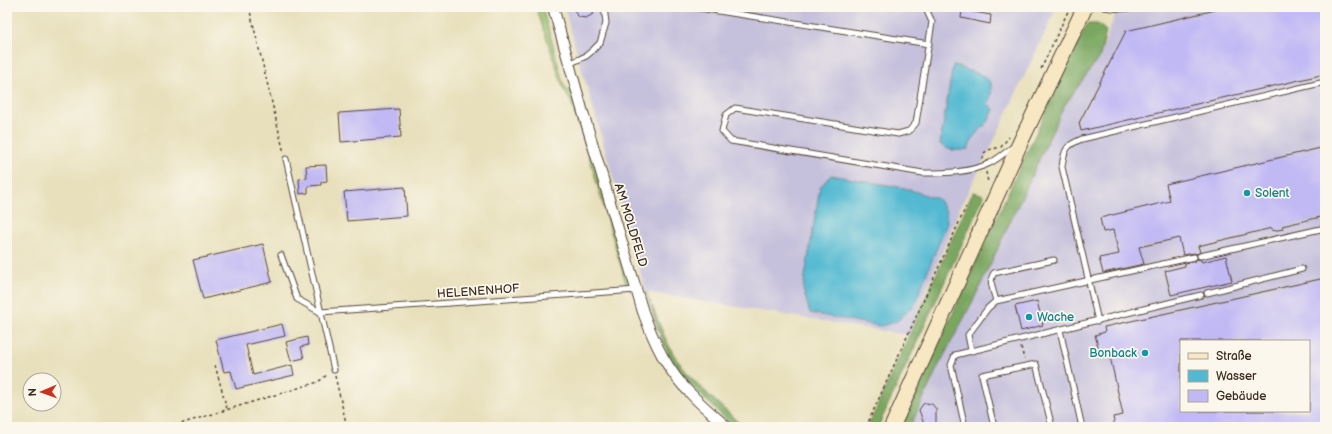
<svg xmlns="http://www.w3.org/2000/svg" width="1332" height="434" viewBox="0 0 1332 434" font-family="'Balsamiq Sans',sans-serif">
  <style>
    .industrial { fill: #c5c0db; fill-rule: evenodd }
    .green { fill: #98c16e; stroke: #6a7646 }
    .forest { fill: #7aa761; stroke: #5a6840 }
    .water { fill: #53b9d2; stroke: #477278 }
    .building { fill: #c1b9f4; fill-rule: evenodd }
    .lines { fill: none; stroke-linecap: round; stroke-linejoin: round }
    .lane-casing { stroke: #554536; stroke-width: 7 }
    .street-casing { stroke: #554536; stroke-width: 12 }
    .secondary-casing { stroke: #554536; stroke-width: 17 }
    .path { stroke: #554536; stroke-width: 1.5; stroke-dasharray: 3 3; stroke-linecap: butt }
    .lane { stroke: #fff; stroke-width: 5 }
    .street { stroke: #fff; stroke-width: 10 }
    .secondary { stroke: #f7e8c3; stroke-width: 15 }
    .culture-dot { fill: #0f9aa8; stroke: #fbf7ec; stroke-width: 1.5 }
    .labels { text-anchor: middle; stroke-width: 3.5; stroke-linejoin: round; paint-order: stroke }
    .culture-label { font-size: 12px; fill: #0d838f; stroke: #fbf7ec; text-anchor: start }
    .street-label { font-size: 12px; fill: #3b2a1e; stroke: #fbf7ec }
  </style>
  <rect width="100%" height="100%" fill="#fbf7ec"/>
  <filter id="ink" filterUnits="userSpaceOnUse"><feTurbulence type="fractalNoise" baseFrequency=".025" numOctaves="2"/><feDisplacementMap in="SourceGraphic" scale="8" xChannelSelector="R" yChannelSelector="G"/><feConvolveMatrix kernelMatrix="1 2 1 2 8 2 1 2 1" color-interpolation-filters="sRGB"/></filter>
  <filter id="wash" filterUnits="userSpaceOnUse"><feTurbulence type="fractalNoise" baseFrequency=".012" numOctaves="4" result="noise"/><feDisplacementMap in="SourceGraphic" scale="16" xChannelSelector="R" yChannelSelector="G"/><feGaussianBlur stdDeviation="0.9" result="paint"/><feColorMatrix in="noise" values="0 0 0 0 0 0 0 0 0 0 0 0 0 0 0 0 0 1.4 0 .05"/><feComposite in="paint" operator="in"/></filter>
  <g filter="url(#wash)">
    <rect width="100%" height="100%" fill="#e8e0bc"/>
    <path class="industrial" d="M564 7H1057L991 147 961 205 908 335 646 292Z
      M1118 7H1325V427H910L938 367 975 297 1025 190 1064 106 1100 56ZM1181 341H1309V411H1181Z"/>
    <path class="green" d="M536 7H542L564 85 567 89 572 92 629 281 626 284 591 163 571 102 564 90Z"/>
    <path class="forest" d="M1087 24H1098L1106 31 1100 56 1064 106 1025 190 975 297 938 367 910 427H901L1012 184Z
      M973 192 981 194 984 196 878 427H868Z
      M646 292C657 315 664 341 678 361 696 386 722 406 743 427H734C712 405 682 381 668 353 658 334 653 312 646 292Z"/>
    <path class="water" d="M953 65 979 74 991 82V95L988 104 994 109 988 122 974 136 968 149C957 151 948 151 940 144Z
      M831 175 904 188 938 199 946 211 947 223 914 305 897 321 881 326 810 313 803 289 820 187Z"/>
    <g id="blocks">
      <path class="building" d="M573 7H596L593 14 586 18 579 17 576 14Z
        M1228 7H1325V74L1081 131 1079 123 1126 31Z
        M962 10 991 15 990 24 961 18Z
        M399 109 401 137 341 142 339 113Z
        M1325 147V216L1282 226 1283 229 1272 231V228L1198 246 1200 252 1197 254 1194 253 1183 255 1179 238 1139 247 1144 264 1103 273 1099 258 1119 254 1113 230 1103 232 1100 218 1170 201 1166 184Z
        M326 165 327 181 321 182V185L308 186V193L300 194 299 179 307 178 306 166Z
        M405 187 407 216 347 221 344 192Z
        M263 244 272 282 203 299 193 260Z
        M1226 256 1232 281 1171 295 1165 271 1185 266V263L1195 261 1197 259 1201 260 1202 262Z
        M1325 278V427H1115L1113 417 1123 415 1109 352 1100 354 1095 335 1105 332 1104 327ZM1181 341H1309V411H1181Z
        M1037 301 1043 325 1021 331 1015 306Z
        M282 324 285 336 246 345 253 375 292 365 294 375 236 389 231 371 224 372 216 340Z
        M307 337 308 345 301 347 304 358 291 361 286 342Z
        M926 403 932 404 936 409V427H925L919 410 923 404Z"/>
    </g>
  </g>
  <g filter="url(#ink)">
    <use href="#blocks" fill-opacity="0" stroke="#554536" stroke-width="1"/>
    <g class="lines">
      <defs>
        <path id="lane" d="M693 7 929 44
          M914 7 926 9 932 22 916 123 909 131 898 134 735 108 726 115 722 131 731 141 923 173C945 173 970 173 990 163 999 158 1006 152 1014 146
          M1104 7C1115 9 1124 10 1135 7
          M569 64 586 56 592 51 600 43 606 23 604 7
          M286 159 334 370
          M281 255 297 299 320 312 637 290
          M1200 256 1325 228
          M1207 293 1302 269
          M996 301C994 292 988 281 994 273L1054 260
          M1098 321 1062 167C1064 150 1066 145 1082 139L1325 82
          M1060 330 1082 427
          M971 350 968 335 988 308 996 301 1194 257
          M965 427 951 365 955 355 1201 295
          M994 427 982 375 1036 364 1052 427"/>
        <path id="street" d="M553 7 582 109 643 312C654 342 667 371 691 394 702 406 715 416 727 427"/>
        <path id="secondary" d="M892 427 1021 141 1085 7"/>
      </defs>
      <use href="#lane" class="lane-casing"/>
      <use href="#street" class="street-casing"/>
      <use href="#secondary" class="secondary-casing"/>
      <path class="path" d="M249 7 284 153
        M1041 69 1070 7
        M983 159 984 153 988 150 1001 147 1009 137
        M986 172 988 182
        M1021 347 1024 359
        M215 365 227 409
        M335 376 347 427
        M170 427 318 382 328 374
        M866 427 966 207"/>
      <use href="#lane" class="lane"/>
      <use href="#street" class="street"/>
      <use href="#secondary" class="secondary"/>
    </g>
  </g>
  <g class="culture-dot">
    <circle cx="1247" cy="193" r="4"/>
    <circle cx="1029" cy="317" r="4"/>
    <circle cx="1145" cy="353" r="4"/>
  </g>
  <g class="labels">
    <g class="culture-label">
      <text x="1255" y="197">Solent</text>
      <text x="1037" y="321">Wache</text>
      <text x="1137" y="357" text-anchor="end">Bonback</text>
    </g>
    <g class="street-label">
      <text transform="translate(631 225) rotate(73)" y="4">AM MOLDFELD</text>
      <text transform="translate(478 291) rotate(-4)" y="4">HELENENHOF</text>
    </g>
  </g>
  <rect width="1332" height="434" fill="none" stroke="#fbf7ec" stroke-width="24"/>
  <rect x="1180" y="340" width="130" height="72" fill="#fbf7ec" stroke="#aea59a"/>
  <rect x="1188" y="353" width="20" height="6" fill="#f7e8c3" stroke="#aea59a"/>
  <text x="1216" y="360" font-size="12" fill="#3b2a1e">Straße</text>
  <rect x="1188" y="370" width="20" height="12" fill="#53b9d2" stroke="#aea59a"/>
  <text x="1216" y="380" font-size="12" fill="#3b2a1e">Wasser</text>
  <rect x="1188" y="390" width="20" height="12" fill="#c1b9f4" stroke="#aea59a"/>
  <text x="1216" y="400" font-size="12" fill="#3b2a1e">Gebäude</text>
  <g transform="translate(42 392) rotate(268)"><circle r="19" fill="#fbf7ec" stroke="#aea59a"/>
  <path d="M0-3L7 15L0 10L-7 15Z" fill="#c8321e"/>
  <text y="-6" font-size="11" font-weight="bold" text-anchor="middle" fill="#3b2a1e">N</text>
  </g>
</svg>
